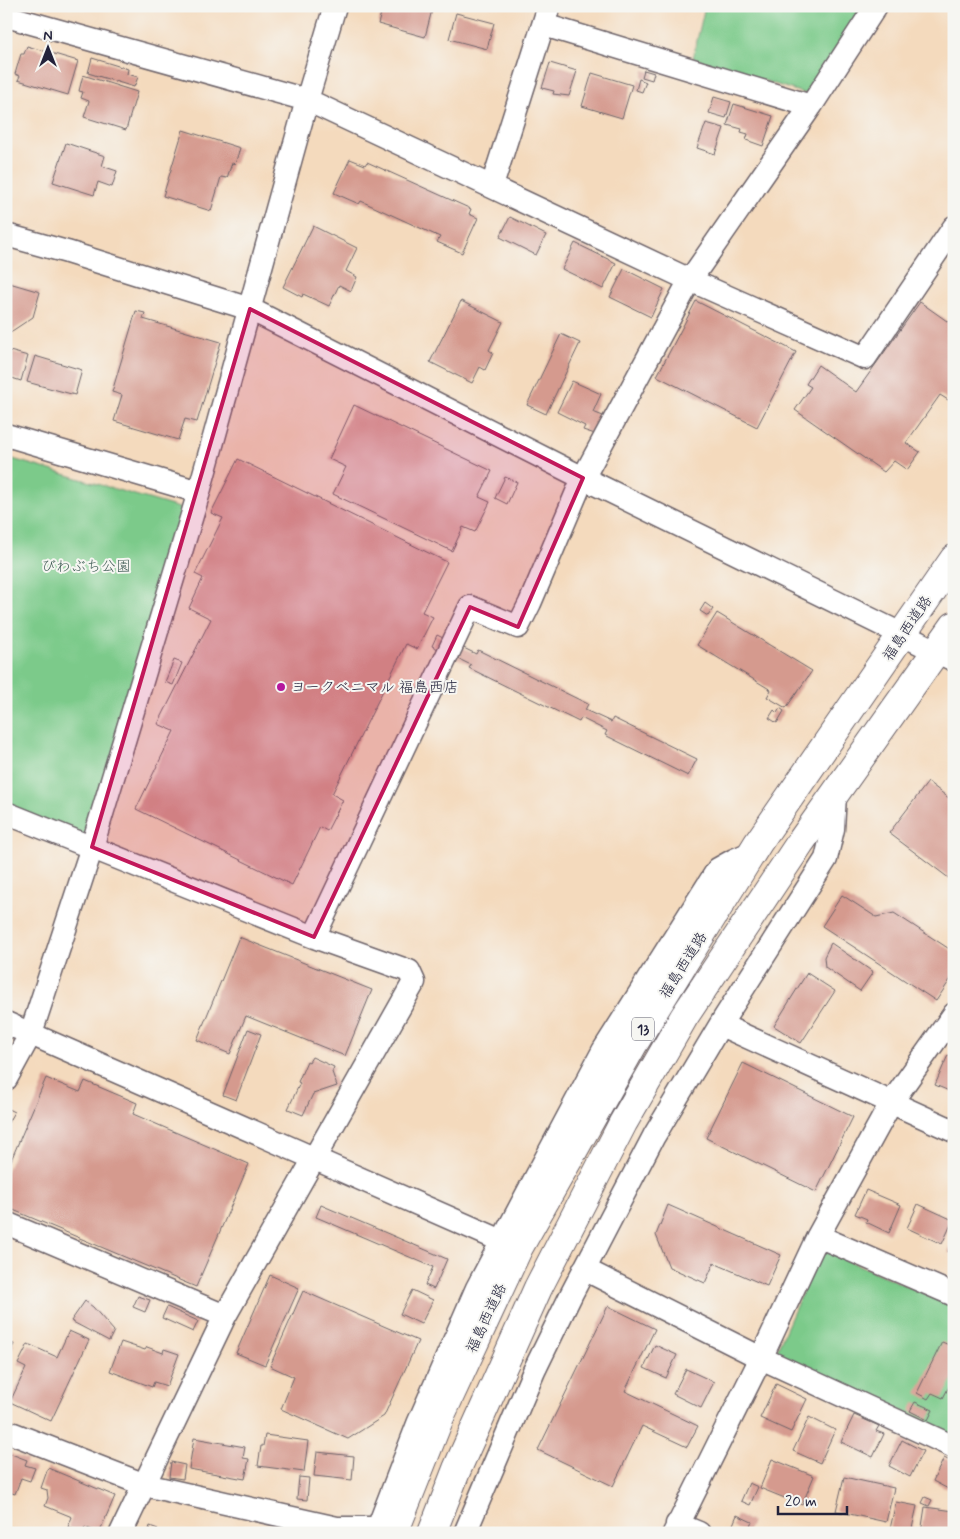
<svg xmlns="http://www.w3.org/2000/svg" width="960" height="1539" viewBox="0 0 960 1539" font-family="Mynerve,'Klee One',sans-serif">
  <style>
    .green { fill: #7cca8a; stroke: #4f7662 }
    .building { fill: #d59a8e }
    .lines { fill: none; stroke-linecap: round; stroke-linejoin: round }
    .minor-casing { stroke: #6c6268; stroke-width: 25 }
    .trunk-casing { stroke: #6c6268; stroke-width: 30 }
    .minor { stroke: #fff; stroke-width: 22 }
    .trunk { stroke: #fff; stroke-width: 28 }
    .marked { fill: #c2185b; fill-opacity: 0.2; stroke: #c2185b; stroke-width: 4; stroke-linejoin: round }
    .poi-dot { fill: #b5179e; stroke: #f6f6f2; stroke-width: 2 }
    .labels { text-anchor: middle; stroke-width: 4; stroke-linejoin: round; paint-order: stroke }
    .shield { fill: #f6f6f2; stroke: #626272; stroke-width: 1 }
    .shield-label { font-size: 14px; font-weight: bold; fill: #22223b }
    .park-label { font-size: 15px; fill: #425d57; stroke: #f6f6f2 }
    .street-label { font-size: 15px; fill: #22223b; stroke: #f6f6f2 }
    .poi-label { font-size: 15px; fill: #22223b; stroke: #f6f6f2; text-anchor: start }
  </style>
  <rect width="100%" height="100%" fill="#f6f6f2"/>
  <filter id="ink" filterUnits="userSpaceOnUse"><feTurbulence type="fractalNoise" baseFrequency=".02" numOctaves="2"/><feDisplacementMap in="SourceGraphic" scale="10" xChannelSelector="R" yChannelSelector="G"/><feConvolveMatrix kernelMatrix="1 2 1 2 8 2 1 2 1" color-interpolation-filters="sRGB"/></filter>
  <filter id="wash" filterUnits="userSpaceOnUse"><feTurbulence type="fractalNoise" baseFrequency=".0096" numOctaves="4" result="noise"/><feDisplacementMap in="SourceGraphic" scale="20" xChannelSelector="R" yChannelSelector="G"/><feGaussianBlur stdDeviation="1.12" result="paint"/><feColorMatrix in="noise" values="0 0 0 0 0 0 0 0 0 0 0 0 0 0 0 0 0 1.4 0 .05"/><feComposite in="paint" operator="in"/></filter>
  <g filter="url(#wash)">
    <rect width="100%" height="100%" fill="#f4dabd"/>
    <path class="green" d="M705 6H866L806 94 693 58Z
      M6 457 186 510 90 843 6 810Z
      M821 1249 954 1306V1436L776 1352Z"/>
    <g id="blocks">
      <path class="building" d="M383 6H433L425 37 378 24Z
        M456 13 494 23 487 49 449 39Z
        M27 46 78 61 68 95 18 80 20 76 15 74 21 54H24Z
        M92 58 128 69 127 74 138 77 134 87 88 73Z
        M550 63 577 71 569 96 553 94 554 91 542 88Z
        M644 70 654 73 652 80 642 77Z
        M592 73 632 85 622 118 582 106Z
        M83 75 137 92 126 130 84 117 89 101 81 98 83 92 79 91Z
        M639 79 646 82 642 92 636 90Z
        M714 97 731 102 726 118 709 113Z
        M734 104 773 116 763 146 746 140 748 134 741 132 742 129 727 125Z
        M706 123 724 128 715 154 697 148Z
        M183 130 240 148 235 164 232 163 227 178 221 177 211 211 163 196Z
        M66 143 105 156 102 166 117 171 112 187 98 182 94 195 53 182Z
        M350 159 365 165 367 162 471 209 469 214 478 218 462 253 437 242 440 237 361 201 359 204 334 193Z
        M510 217 546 235 536 255 500 237Z
        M313 226 357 248 346 271 357 277 351 291 339 285 329 306 303 294 302 297 283 287Z
        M575 243 616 263 603 289 562 269Z
        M624 269 664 289 651 317 610 297Z
        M6 282 40 292 33 317 6 335Z
        M461 301 503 322 489 350 493 353 485 370 480 367 472 383 430 362Z
        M696 301 796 352 757 427 657 376Z
        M920 302 954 326V402L953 403 940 395 906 443 920 452 907 470 894 461 884 472 795 410 811 387 806 384 818 365 856 392Z
        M136 311 145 313 143 319 221 342 197 422 185 419 178 440 114 421 122 395 112 392Z
        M561 334 580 343 546 414 527 405Z
        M6 350 28 356 21 381 6 376Z
        M35 356 82 370 75 395 27 382Z
        M572 381 601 394 593 412 603 416 595 434 583 430 585 426 557 412Z
        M354 405 492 471 479 497 490 502 475 532 463 527 452 551 333 494 346 467 329 459Z
        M238 459 447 562 422 612 433 617 417 649 406 644 332 794 343 800 327 831 320 827 292 885 136 809 174 731 158 724 211 619 189 608 203 578 195 574 223 518 211 513Z
        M505 477 517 482 507 504 495 498Z
        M705 603 713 609 708 616 700 611Z
        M717 613 812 671 786 708 767 697 771 690 697 645Z
        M437 635 476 654 478 650 588 704 585 710 611 722 613 718 697 759 688 776 605 735 607 731 581 718 579 722 469 668 471 665 432 646Z
        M174 660 182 663 173 685 165 682Z
        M780 708 784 711 777 723 769 718 774 710 777 713Z
        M928 782 954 802V882L889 833Z
        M842 895 876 917 894 913 954 952V974L936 1001 822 926Z
        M239 937 372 990 345 1056 246 1016 230 1054 197 1040Z
        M831 943 873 972 860 991 825 967 824 957Z
        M807 973 835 991 801 1043 774 1026Z
        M248 1029 261 1034 236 1100 223 1095Z
        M948 1055 954 1058V1093L935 1085Z
        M312 1057 334 1067 332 1072 337 1086 313 1094 303 1115 288 1109 300 1083 298 1082 307 1061 309 1062Z
        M743 1063 853 1117 816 1192 706 1138Z
        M46 1078 80 1092 85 1081 137 1103 133 1114 249 1164 196 1287 6 1207V1172Z
        M8 1109 14 1112 6 1126V1113Z
        M866 1190 901 1205 889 1233 866 1222 867 1219 855 1214Z
        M918 1204 953 1220 942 1244 907 1228Z
        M321 1205 447 1259 434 1289 425 1285 433 1267 316 1217Z
        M668 1205 781 1255 767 1286 714 1263 705 1283 669 1267 656 1235Z
        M954 1240V1255L948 1252Z
        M270 1275 299 1288 265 1365 236 1353Z
        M412 1290 433 1300 421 1324 400 1314Z
        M303 1291 418 1341 384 1416 348 1439 281 1409 294 1377 270 1366Z
        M138 1296 150 1300 145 1312 133 1307Z
        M85 1301 93 1307 114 1331 109 1341 71 1321Z
        M608 1306 655 1329 625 1391 698 1426 687 1447 642 1426 613 1486 538 1450Z
        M167 1307 198 1321 193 1332 162 1318Z
        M69 1331 89 1340 51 1421 10 1402 26 1368 18 1364 28 1344 57 1357Z
        M6 1341 14 1344 6 1361Z
        M121 1342 145 1350 147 1347 163 1353 164 1349 179 1354 167 1386 154 1382 152 1387 110 1371Z
        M942 1342 954 1347V1377L943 1398 932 1393 928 1399 917 1393Z
        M655 1345 677 1355 666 1378 644 1368Z
        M686 1369 714 1382 701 1408 673 1394Z
        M776 1384 807 1399 791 1432 760 1418Z
        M915 1402 933 1410 928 1420 910 1411Z
        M854 1415 879 1426 876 1431 884 1434 873 1457 841 1442Z
        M809 1417 835 1430 820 1463 793 1451Z
        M265 1435 308 1441 304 1472 258 1466 261 1446H263Z
        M194 1438 245 1447 243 1458 249 1459 245 1479 189 1469Z
        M902 1440 923 1451 910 1477 889 1466Z
        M6 1452 27 1460 25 1465 35 1468 30 1481 21 1478 15 1494 6 1491Z
        M317 1452 354 1456 352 1480 314 1476Z
        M944 1458 954 1463V1492L933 1481Z
        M772 1459 814 1476 802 1505 760 1488Z
        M171 1462 185 1465 183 1479 169 1477Z
        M48 1468 115 1496 99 1533 85 1527 83 1533H81L68 1527 72 1517 45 1506 48 1498 47 1490 41 1488Z
        M299 1477 309 1478 307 1500 297 1499Z
        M844 1477 894 1488 886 1522 836 1511Z
        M749 1483 758 1487 750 1505 741 1501Z
        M925 1497 932 1500 929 1506 922 1503Z
        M896 1502 917 1506 911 1533 890 1529Z
        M925 1507 954 1511V1533H921Z
        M737 1515 752 1522 747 1533 732 1527Z
        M150 1526 158 1529 157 1533H148Z"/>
    </g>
  </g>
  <g filter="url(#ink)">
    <use href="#blocks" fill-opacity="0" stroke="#6c6268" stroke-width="1"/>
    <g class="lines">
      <defs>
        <path id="minor" d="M6 16 307 100 690 280 865 358 954 227
          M544 25 811 106
          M492 186 549 6
          M6 235 67 252 250 309 583 478 954 660
          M6 435 199 492
          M6 813 314 937 409 971 414 982 225 1316 121 1533
          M314 937 470 607 518 627 530 603 583 478 690 280 811 106 876 6
          M6 1023 502 1241
          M721 1025 954 1131
          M6 1079 31 1033 92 847 199 492 307 100 335 6
          M6 1223 225 1316
          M818 1236 954 1295
          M584 1269 761 1358 954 1447
          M6 1431 145 1485 337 1528H378
          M677 1524 699 1533
          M376 1533 418 1424 477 1288 603 1051 718 869 734 860 753 852
          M465 1533 534 1371 572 1293 654 1136 725 1017 826 859 833 829 835 795
          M674 1533 761 1358 818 1236 891 1103 954 1014"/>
        <path id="trunk" d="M394 1533 440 1417 518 1249 634 1043 758 843 954 559
          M432 1533 457 1469 538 1288 623 1123 684 1017 800 843 954 626"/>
      </defs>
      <use href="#minor" class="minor-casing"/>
      <use href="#trunk" class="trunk-casing"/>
      <use href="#minor" class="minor"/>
      <use href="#trunk" class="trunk"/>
    </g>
  </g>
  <path class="marked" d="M250 309 583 478 518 627 470 607 314 937 92 847Z"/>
  <circle class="poi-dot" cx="281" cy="687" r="5"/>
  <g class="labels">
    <rect class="shield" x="632" y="1017.5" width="22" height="23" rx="4"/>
    <g class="shield-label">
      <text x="643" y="1034">13</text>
    </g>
    <g class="park-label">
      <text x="86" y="571">びわぶち公園</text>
    </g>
    <g class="street-label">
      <text transform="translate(907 628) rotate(-56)" y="5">福島西道路</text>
      <text transform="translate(683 965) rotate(-58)" y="5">福島西道路</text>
      <text transform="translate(486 1318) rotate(-65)" y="5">福島西道路</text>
    </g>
    <g class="poi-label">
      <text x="291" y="692">ヨークベニマル 福島西店</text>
    </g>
  </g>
  <rect width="960" height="1539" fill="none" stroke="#f6f6f2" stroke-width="25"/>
  <g transform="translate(48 48)" stroke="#f6f6f2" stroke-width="4" paint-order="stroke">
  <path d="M0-4L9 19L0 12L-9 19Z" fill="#22223b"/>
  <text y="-8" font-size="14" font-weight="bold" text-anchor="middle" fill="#22223b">N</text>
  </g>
  <path d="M778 1506v8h69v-8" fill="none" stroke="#22223b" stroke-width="2.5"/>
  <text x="785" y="1506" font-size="15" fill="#22223b" stroke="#f6f6f2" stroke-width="4" paint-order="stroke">20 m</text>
</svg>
